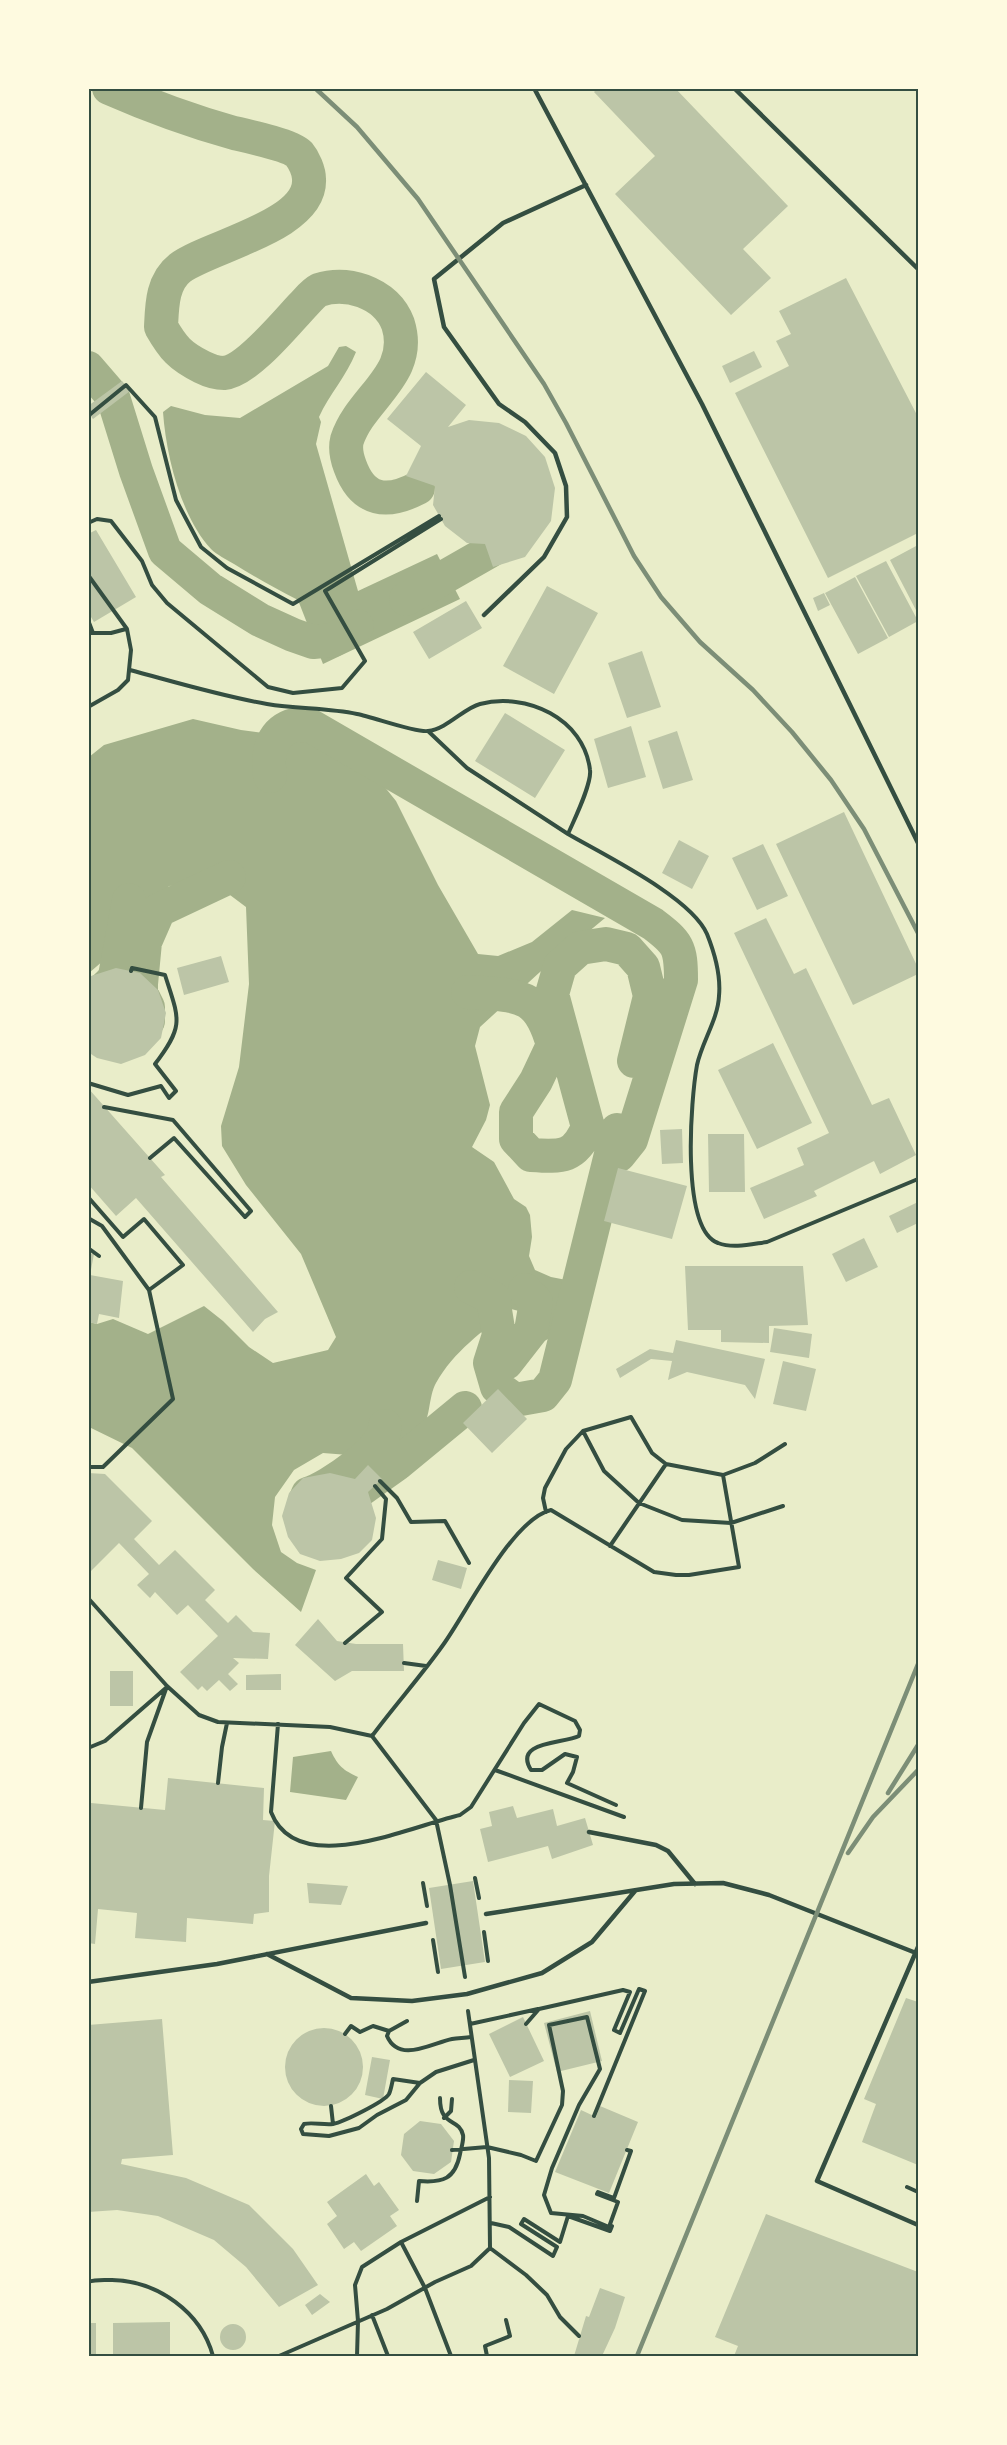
<svg xmlns="http://www.w3.org/2000/svg" width="1007" height="2445" viewBox="0 0 1007 2445" font-family="'DejaVu Sans',sans-serif">
  <style>
    .water { fill: #a3b18a }
    .lines { fill: none; stroke-linecap: round; stroke-linejoin: round }
    .canal { stroke: #a3b18a; stroke-width: 34 }
    .building { fill: #bcc5a7 }
    .path { stroke: #344e41; stroke-width: 4 }
    .service { stroke: #344e41; stroke-width: 4.5 }
    .rail { stroke: #7c8e77; stroke-width: 4.5 }
    .neatline { fill: none; stroke: #344e41; stroke-width: 2 }
  </style>
  <rect width="100%" height="100%" fill="#e9edc9"/>
  <path class="water" d="M346 346 356 352C346 377 330 393 319 417L321 422 316 444 358 591 437 554 460 599 323 664 298 600C276 589 255 577 234 564 226 559 217 555 211 549 181 517 166 455 163 412L171 406 205 415 240 418 328 366 339 347Z
    M193 719 241 730 350 744 396 801 438 885 478 954 498 956 532 942 572 910 605 918 540 972 480 1027 475 1046 490 1105 486 1120 472 1147 494 1162 514 1199 526 1207 530 1215 532 1237 529 1256 535 1270 551 1277 592 1285 580 1321 532 1348 527 1313 511 1309C483 1331 454 1351 436 1383 428 1397 431 1421 419 1434 415 1439 406 1442 400 1446 384 1456 369 1465 355 1479L361 1456 323 1453 294 1470 275 1497 272 1525 281 1552 297 1563 316 1570 301 1612 253 1569 132 1448 89 1427V1322L97 1324 113 1319 148 1334 204 1306 223 1321 249 1347 273 1363 328 1350 336 1337 301 1254 246 1185 222 1146 221 1126 239 1067 249 984 246 907 214 883 169 886 141 928 89 973V757L104 745Z
    M331 1751C338 1766 343 1770 358 1777L346 1800 290 1792 293 1757Z"/>
  <g class="lines">
    <path class="canal" d="M109 88C150 106 191 121 234 133 247 136 290 145 299 154 304 160 309 171 309 179 312 226 209 246 180 268 162 282 162 306 161 327 173 348 180 356 202 367 208 370 217 373 224 373 247 371 286 323 302 306 307 301 313 293 319 290 334 285 349 286 363 291 379 297 392 308 398 324 414 375 361 397 347 440 345 448 347 458 350 466 363 502 387 504 418 488
      M88 368 113 397 136 471 165 551 210 589 260 620 293 635 313 642 333 640 357 626
      M406 599 490 551
      M270 776C267 757 270 734 291 726 296 724 305 726 311 726L653 924C678 943 681 947 681 980L631 1140 619 1155
      M468 992C518 996 538 991 553 1045L536 1081 516 1112V1139L531 1155C562 1157 575 1158 588 1127L552 994 560 966 580 948 606 944 627 949 643 967 650 996 634 1061
      M90 1003C96 992 109 988 115 976L129 900
      M148 1021V1007L141 993V984L145 942 159 910 229 877
      M471 1287 493 1298 499 1335 490 1363 497 1387 515 1400 543 1395 555 1380 617 1130
      M506 1363 531 1331 536 1302 525 1290
      M305 1501 308 1494C329 1487 385 1450 385 1426
      M352 1509V1496L397 1464 465 1408"/>
  </g>
  <path class="building" d="M598 88H675L788 206 743 249 771 278 731 315 615 194 655 156 594 92Z
    M846 278 918 417V533L828 578 735 393 789 366 776 341 791 334 779 311Z
    M754 351 762 367 730 383 722 366Z
    M426 372 466 405 448 427 469 420 499 423 526 436 545 457 555 488 551 521 525 557 493 567 485 544 467 543 445 526 433 505 435 486 406 476 421 446 387 419Z
    M122 381 130 391 93 419 88 413V406Z
    M96 530 136 597 94 622 91 617 88 619V534Z
    M918 545V614L890 560Z
    M886 561 918 621 889 637 856 576Z
    M855 577 888 638 858 654 825 593Z
    M547 586 598 613 554 694 503 666Z
    M824 593 830 605 818 611 813 598Z
    M466 601 482 628 429 659 413 632Z
    M642 651 661 707 627 718 608 663Z
    M505 713 565 750 535 798 475 761Z
    M631 726 646 777 608 788 594 739Z
    M677 731 693 780 663 789 648 741Z
    M844 812 918 968V974L853 1005 776 844Z
    M679 840 709 856 692 889 662 873Z
    M763 844 788 896 757 910 732 858Z
    M766 918 794 974 806 968 872 1105 889 1098 916 1155 880 1174 874 1161 814 1191 817 1196 764 1219 750 1188 804 1165 797 1148 829 1133 734 933Z
    M221 956 229 982 184 995 177 968Z
    M116 968 140 973 158 990 166 1013 161 1038 145 1055 121 1064 97 1058 88 1052V980L91 976Z
    M773 1043 812 1123 757 1149 718 1070Z
    M88 1088 165 1175 161 1177 278 1312 265 1319 253 1332 136 1198 116 1216 88 1184Z
    M682 1129 683 1163 662 1164 660 1130Z
    M708 1134H744L745 1192H709Z
    M618 1168 687 1186 672 1239 604 1221Z
    M918 1202V1223L897 1233 889 1216Z
    M864 1238 878 1267 846 1282 832 1254Z
    M88 1253 94 1254 90 1275 123 1281 119 1318 99 1314 97 1324 88 1322Z
    M685 1266H803L808 1325 769 1326V1343L721 1342V1330H688Z
    M774 1328 812 1334 809 1358 770 1352Z
    M676 1340 765 1359 755 1399 745 1385 687 1372 668 1380 672 1361 651 1359 620 1378 616 1369 650 1349 673 1353Z
    M783 1361 816 1369 806 1411 773 1404Z
    M498 1389 527 1419 492 1453 463 1423Z
    M368 1465 382 1479 368 1492 376 1518 372 1540 359 1553 341 1559 320 1561 300 1554 288 1537 282 1516 289 1493 303 1478 330 1473 355 1479Z
    M88 1473 105 1474 152 1521 134 1539 159 1565 175 1550 215 1590 205 1600 228 1623 236 1615 253 1632 270 1633 268 1659 233 1658 239 1663 228 1674 238 1684 230 1691 219 1680 207 1691 202 1686 198 1690 180 1672 218 1636 188 1605 177 1615 155 1592 150 1598 137 1585 149 1574 119 1543 91 1571 88 1568Z
    M438 1560 467 1568 461 1589 432 1580Z
    M318 1619 337 1641 356 1644H403L404 1671H352L335 1681 295 1645Z
    M110 1671H133V1706H110Z
    M281 1674V1690H246V1675Z
    M168 1778 264 1788 263 1820 275 1821 269 1876V1912L254 1914 253 1924 187 1918 186 1942 135 1938 137 1913 98 1909 95 1944 88 1943V1825L91 1803 165 1810Z
    M513 1806 517 1818 553 1809 557 1826 585 1818 593 1845 552 1859 548 1846 488 1862 480 1829 492 1826 489 1812Z
    M473 1881 485 1962 441 1969 429 1888Z
    M307 1883 348 1886 341 1905 309 1903Z
    M906 1998 918 2002V2165L862 2142 876 2104 864 2099Z
    M590 2011 602 2061 557 2072 544 2023Z
    M523 2017 544 2061 510 2077 489 2034Z
    M162 2019 173 2155 122 2159 121 2164 186 2178 249 2205 293 2249 318 2285 279 2307 246 2267 214 2240 158 2216 117 2210 88 2212V2025Z
    M285 2067a39 39 0 1 1 78 0a39 39 0 1 1-78 0Z
    M372 2057 390 2060 383 2099 365 2095Z
    M509 2080 533 2081 531 2113 508 2112Z
    M600 2106 638 2122 609 2193 555 2172 581 2110 596 2117Z
    M420 2121 441 2124 454 2141 451 2162 434 2174 413 2171 401 2155 404 2134Z
    M366 2174 374 2186 379 2182 399 2210 390 2216 397 2226 361 2251 354 2242 344 2249 327 2224 337 2216 327 2202Z
    M766 2214 918 2272V2356H734L738 2346 715 2337Z
    M600 2288 625 2297 615 2328 602 2356H574L586 2316 589 2317Z
    M320 2294 330 2302 312 2315 305 2305Z
    M170 2322V2356H113V2323Z
    M88 2323H96V2356H88Z
    M220 2337a13 13 0 1 1 26 0a13 13 0 1 1-26 0Z"/>
  <g class="lines">
    <path class="path" d="M88 416 126 385 155 417 176 500 201 547 227 568 293 604 439 516
      M88 523 97 519 111 521 142 561 152 585 167 603 268 687 293 693 342 688 365 661 325 591 441 519
      M88 575 127 629 131 650 128 680 118 690 88 707
      M88 620 93 633
      M88 633H111L126 629
      M130 670C175 682 221 696 267 704 297 709 328 708 357 714 373 717 416 733 428 731 447 729 464 708 480 704 526 692 584 718 590 770 592 784 574 820 568 834 604 855 691 897 707 934 715 954 721 975 719 996 718 1019 702 1042 697 1065 691 1098 680 1229 718 1243 733 1249 752 1244 767 1242L918 1179
      M428 731 467 768 568 834
      M88 1083 128 1095 161 1086 169 1098 176 1091 155 1064C185 1025 179 1019 165 975L132 968 131 971
      M104 1107 173 1120 251 1211 245 1217 174 1138 150 1158
      M88 1197 123 1237 144 1219 183 1265 149 1290 102 1226 88 1218
      M88 1248 99 1256
      M583 1431 604 1471 639 1503 682 1520 731 1523 783 1506
      M88 1467H103L173 1399 149 1290
      M380 1481 397 1498 411 1522 445 1521 469 1563
      M546 1512 543 1498 545 1488 566 1449 583 1431 631 1417 652 1453 666 1464 723 1475 755 1463 785 1444
      M610 1546 666 1464
      M88 1598 167 1686 199 1715 218 1722 330 1727 372 1736 436 1820 450 1885 465 1977
      M345 1643 382 1612 346 1578 382 1539 386 1499 375 1486
      M404 1663 426 1666
      M278 1724 271 1812C297 1880 411 1826 460 1815L471 1807 524 1723 539 1704 575 1721 580 1730 579 1736C563 1744 513 1741 531 1770H542L565 1754 577 1757 573 1772 567 1783 616 1805
      M372 1736C395 1705 421 1676 443 1645 467 1612 512 1519 551 1510L654 1572 676 1575H689L739 1567 723 1475
      M88 1748 105 1741 167 1687
      M495 1770 624 1817
      M218 1783 222 1747 227 1723
      M141 1808 147 1742 167 1686
      M475 1878 479 1898
      M423 1883 427 1906
      M484 1932 488 1961
      M433 1940 438 1972
      M407 2021 389 2031 387 2036C399 2064 432 2043 452 2039 458 2038 465 2038 471 2037
      M470 2024 538 2009
      M526 2024 539 2009 623 1990 630 1992 614 2030 620 2033 639 1989 645 1991 594 2116
      M345 2034 351 2026 360 2032 373 2026 389 2031
      M331 2106 333 2124C343 2122 384 2102 389 2094 391 2090 392 2083 393 2079L420 2083 436 2072 474 2060
      M444 2118 451 2111 452 2099
      M333 2124C323 2125 312 2122 304 2124L301 2129 303 2134 329 2136 359 2128 377 2115 406 2100 420 2083
      M452 2150 487 2147 521 2155 536 2161 562 2105 563 2091 549 2025 587 2017 600 2069 579 2105 552 2168 544 2195 551 2213 583 2216 609 2227 618 2202 597 2194 598 2192 614 2198 631 2151 627 2150
      M907 2187 918 2192
      M417 2201 419 2181C443 2183 455 2179 460 2154 461 2149 464 2140 463 2135 459 2117 440 2128 440 2098
      M491 2223 509 2227 553 2256 557 2247 521 2224 524 2219 560 2242 568 2216 610 2231 612 2226
      M401 2242 425 2288 451 2356
      M490 2248 526 2275 547 2295 560 2317 579 2336
      M88 2282C96 2279 104 2280 112 2280 158 2281 201 2312 213 2356
      M372 2315 388 2356
      M279 2356 387 2309 435 2282 471 2266 490 2248 489 2158 468 2011
      M357 2356 358 2321 355 2285 362 2267 401 2242 490 2197
      M487 2356 485 2346 510 2336 506 2320"/>
    <path class="service" d="M534 88 702 404 918 843
      M734 88 918 269
      M484 615 544 557 567 517 566 486 555 453 525 422 499 404 444 327 434 279 503 223 586 185
      M589 1832 656 1845 668 1851 695 1884
      M486 1914 674 1884 723 1883 769 1895 916 1953
      M918 1947 817 2181 918 2225
      M267 1954 351 1998 412 2001 467 1994 542 1973 592 1942 635 1891
      M88 1982 217 1964 426 1923"/>
    <path class="rail" d="M315 88 357 127 418 199 544 384 566 423 634 556 661 597 700 642 753 690 792 732 831 780 864 829 918 933
      M888 1793 918 1745
      M848 1853 873 1817 918 1770
      M637 2356 918 1664"/>
  </g>
  <rect width="1007" height="2445" fill="none" stroke="#fefae0" stroke-width="180"/>
  <rect x="90" y="90" width="827" height="2265" class="neatline"/>
</svg>
